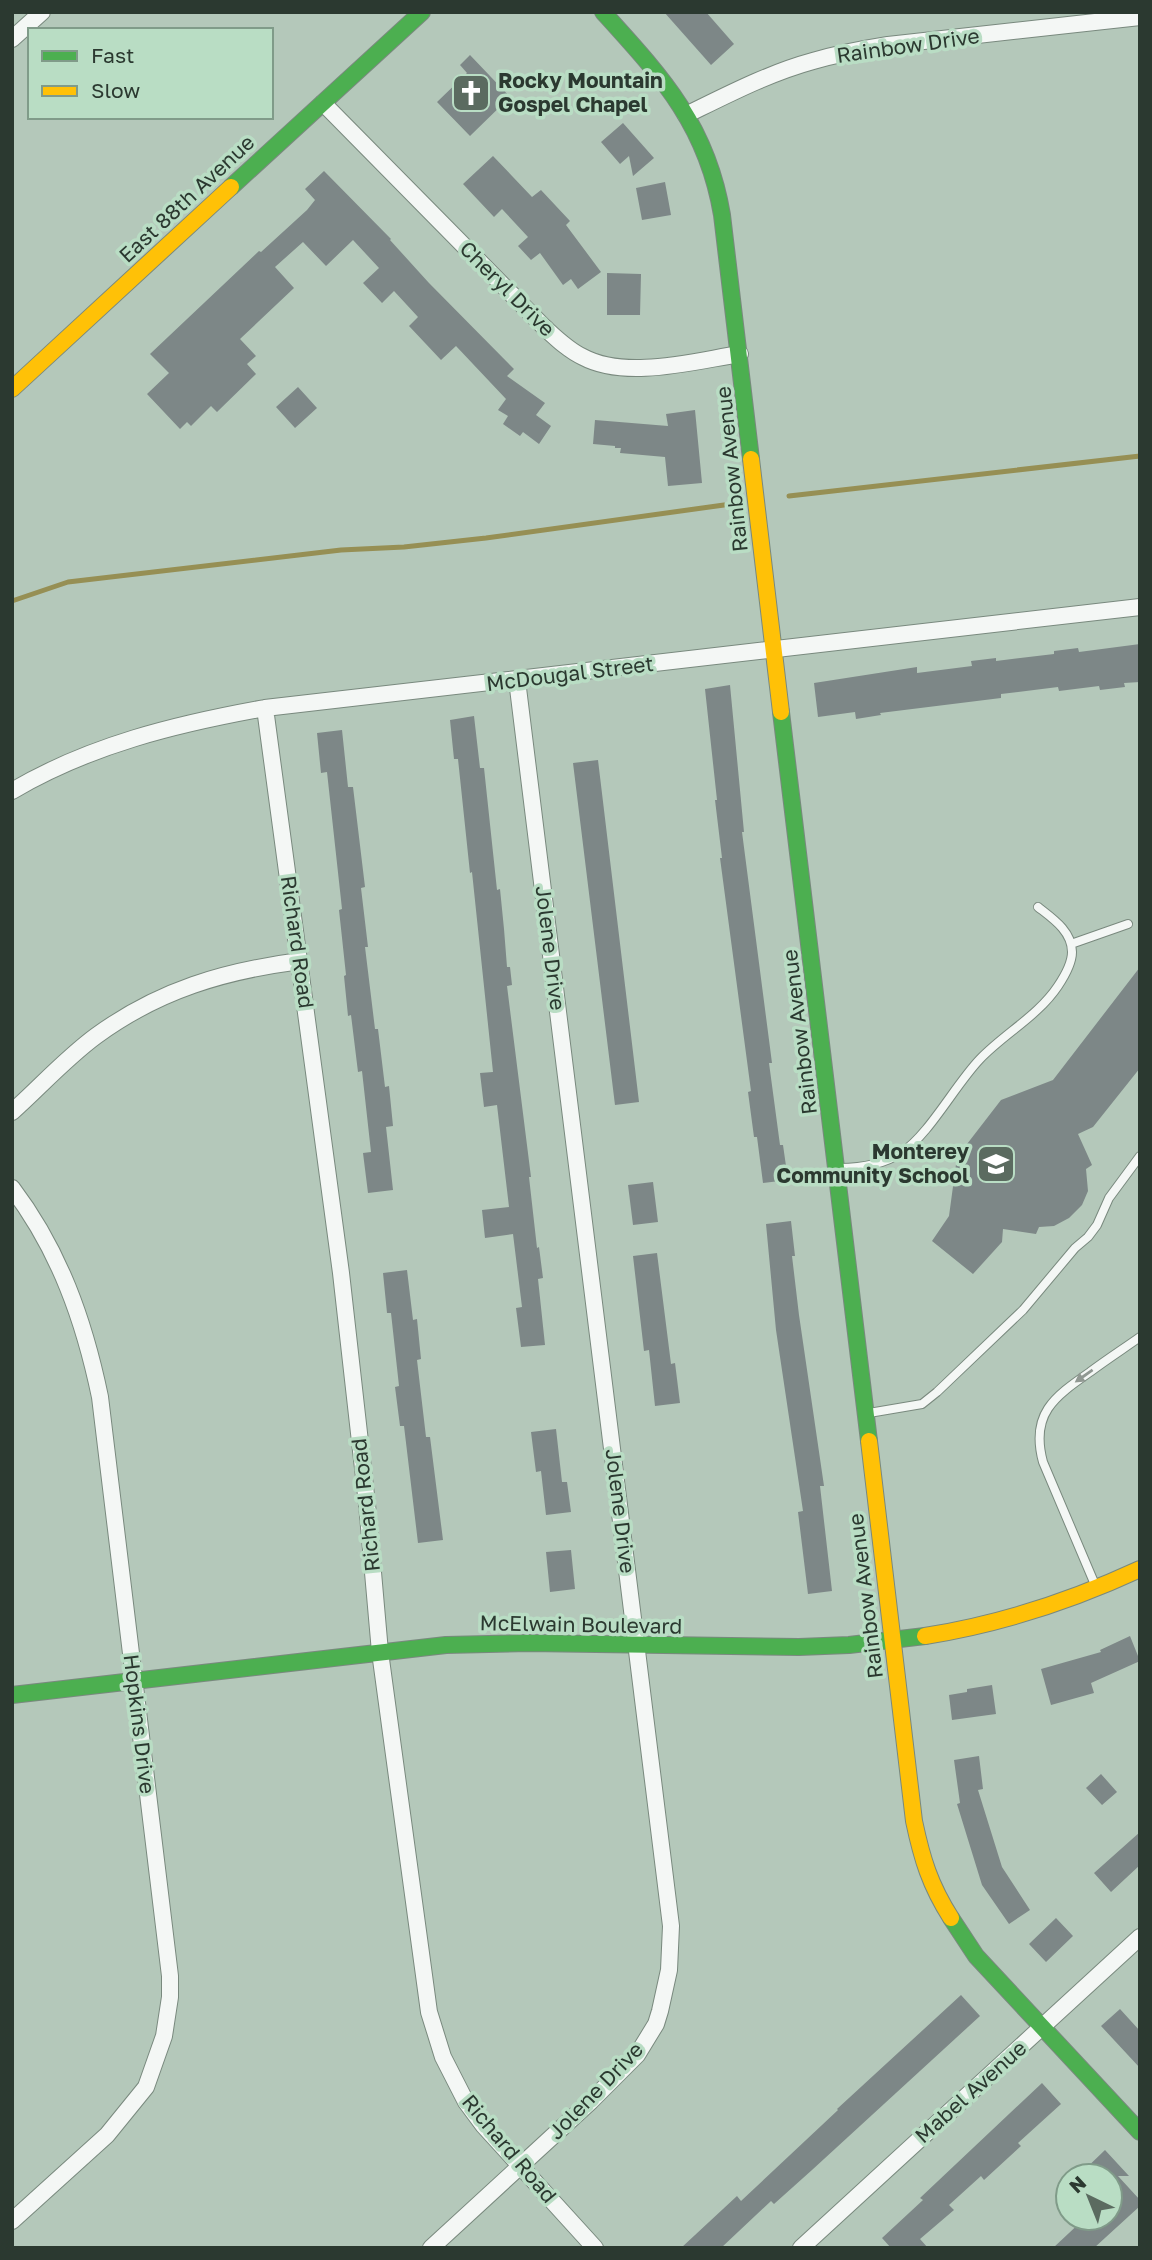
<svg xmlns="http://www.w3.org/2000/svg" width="1152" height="2260" viewBox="0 0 1152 2260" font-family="'Golos Text',sans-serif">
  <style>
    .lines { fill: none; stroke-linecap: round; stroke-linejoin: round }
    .stream { stroke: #968f54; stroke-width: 5 }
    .building { fill: #7d8787 }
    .lane-casing { stroke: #79897e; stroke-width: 10 }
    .street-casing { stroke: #79897e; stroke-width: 18 }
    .fast-casing { stroke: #79897e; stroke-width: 18 }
    .slow-casing { stroke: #79897e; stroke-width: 18 }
    .lane { stroke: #f4f7f5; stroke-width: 8 }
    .street { stroke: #f4f7f5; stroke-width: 16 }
    .fast { stroke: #4caf50; stroke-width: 16 }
    .slow { stroke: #ffc107; stroke-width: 16 }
    .oneway { fill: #909892 }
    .labels { text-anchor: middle; stroke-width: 7; stroke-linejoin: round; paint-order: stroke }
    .street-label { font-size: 21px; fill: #2b3930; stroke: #b9ddc4 }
    .poi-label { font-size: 21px; font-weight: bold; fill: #2b3930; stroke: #b9ddc4; text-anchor: start }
  </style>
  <rect width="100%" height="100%" fill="#b4c8ba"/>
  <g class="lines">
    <path class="stream" d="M789 496 1140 456
      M12 601 68 582 341 550 404 547 486 538 724 505"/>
  </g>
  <path class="building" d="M664 12H706L734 44 711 65Z
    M470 55 510 97 470 136 437 102 467 73 460 65Z
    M623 123 654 158 633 176 629 156 620 164 601 142Z
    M493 156 532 197 541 190 570 221 566 225 601 272 578 289 571 279 563 285 540 253 531 260 518 246 528 237 502 209 494 217 463 184Z
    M324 171 391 239 390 240 429 283 514 369 507 376 545 403 536 415 551 426 539 444 523 432 520 436 503 424 508 416 498 410 506 399 456 346 441 360 409 326 418 317 394 291 382 303 363 283 379 268 353 240 326 266 303 242 275 267 294 288 240 339 256 356 247 364 256 374 217 412 211 406 191 426 187 422 180 429 147 394 169 373 150 354 259 251 261 252 307 210 315 200 305 189Z
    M665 182 671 215 642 220 636 188Z
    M607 273 641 274 640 315H607Z
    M298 387 317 408 295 428 276 407Z
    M695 410 702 483 668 486 665 457 620 453 621 448H615V446L593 444 595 420 668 426 666 414Z
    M1140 644V682L1124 683 1125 687 1100 690 1099 686 1059 691 1058 687 1001 694V698L880 713 881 715 856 719 855 712 818 717 814 683 917 667V673L972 666 971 661 996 658V661L1054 654V651L1078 648 1079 652Z
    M730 685 744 832H742L772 1063H769L780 1145H783L788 1180 763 1183 757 1137H754L748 1092 751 1091 720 858H722L715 800H717L705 689Z
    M474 716 480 768H484L497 890 500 889 504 929 507 967H510L512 985 507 986 531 1177H529L537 1248 539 1247 543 1278 538 1279 545 1345 521 1347 516 1308 522 1307 513 1234 485 1238 482 1210 509 1207 497 1105 484 1107 480 1073 493 1072 472 872 470 873 458 759H454L450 720Z
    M342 730 348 787H353L365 887 361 888 368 947H365L375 1029H378L385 1087 389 1086 393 1126 386 1127 393 1190 368 1193 363 1153 371 1152 362 1071 358 1072 351 1015 348 1016 344 976 346 975 339 910 342 909 327 772 321 773 317 733Z
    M598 760 639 1102 615 1105 573 763Z
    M1140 967V1068L1093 1127 1078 1134 1092 1165 1086 1169 1088 1191 1082 1205 1069 1218 1054 1226 1039 1227 1036 1234 1003 1229 1002 1242 973 1274 932 1241 949 1216 957 1157 1001 1100 1053 1080Z
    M653 1182 658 1222 633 1225 628 1185Z
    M791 1221 795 1256H792L799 1315 824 1486H820L832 1591 808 1594 798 1512 803 1511 776 1330 766 1224Z
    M657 1253 671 1364 675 1363 680 1403 655 1406 649 1350 644 1351 633 1256Z
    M407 1270 413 1320 417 1319 421 1359 417 1360 426 1437H430L443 1540 418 1543 404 1426H400L395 1387 399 1386 391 1313H387L383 1273Z
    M556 1429 562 1482H567L571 1512 546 1515 541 1471 536 1472 531 1432Z
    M571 1550 575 1589 550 1592 546 1552Z
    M1130 1636 1140 1661 1091 1683 1094 1693 1051 1705 1041 1669 1101 1652 1100 1650Z
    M992 1685 996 1714 952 1720 949 1695 967 1692V1689Z
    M979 1756 983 1789 978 1790 1002 1867 1030 1910 1009 1924 982 1885 957 1804 960 1803 954 1760Z
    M1101 1774 1117 1792 1102 1805 1086 1788Z
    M1140 1832V1865L1111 1892 1094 1873Z
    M1056 1918 1073 1936 1046 1962 1029 1944Z
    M961 1995 980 2016 812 2170 774 2204 771 2201 721 2248H681L737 2196 741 2201 838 2110 837 2109Z
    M1120 2009 1140 2031V2068L1101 2026Z
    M1042 2083 1061 2104 1018 2143 1021 2146 984 2180 981 2176 949 2205 954 2210 920 2239 928 2248H891L882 2238 923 2200 920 2198Z
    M1105 2150 1129 2176H1118L1140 2200V2206L1094 2248H1053L1085 2218H1110V2176H1078Z"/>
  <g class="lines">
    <defs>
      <path id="lane" d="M1071 944 1128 924
        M840 1168C862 1168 882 1165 901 1153 929 1135 955 1085 980 1059 1005 1033 1038 1016 1058 986 1064 977 1072 962 1072 952 1072 931 1052 918 1038 907
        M869 1413 922 1404 937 1392 1023 1310 1075 1248 1088 1237 1097 1225 1109 1198 1140 1156
        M1096 1587 1043 1462C1030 1414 1054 1397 1090 1372 1106 1360 1123 1349 1140 1337"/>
      <path id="street" d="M12 39 42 12
        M323 103 544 327C556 338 568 350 583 357 626 380 694 361 740 354
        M686 115C727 95 769 73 813 61 837 54 863 49 888 45L1140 17
        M265 708 341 1273 367 1504 380 1652 429 2012 443 2057 466 2102 483 2125 595 2248
        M12 791C90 745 176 724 265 708L1140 607
        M12 1112C40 1087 66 1058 96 1036 159 990 224 971 300 961
        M12 1188C59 1250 84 1320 100 1397L170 1976V1997L164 2036 146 2087 107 2135 12 2221
        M431 2248 591 2101 637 2055 656 2024 660 2011 669 1970 671 1926 517 680
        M801 2248 1140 1937"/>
      <path id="fast" d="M603 12C662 77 707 125 722 215L751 459
        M231 187 422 12
        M781 712 869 1441
        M12 1695 446 1645 529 1643 799 1647 849 1645 925 1636
        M951 1918 976 1956 1140 2132"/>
      <path id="slow" d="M12 389 231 187
        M751 459 781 712
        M869 1441 914 1821C922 1859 930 1885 951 1918
        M925 1636C1001 1624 1071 1601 1140 1569"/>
    </defs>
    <use href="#lane" class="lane-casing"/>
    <use href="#street" class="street-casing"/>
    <use href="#fast" class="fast-casing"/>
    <use href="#slow" class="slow-casing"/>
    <use href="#lane" class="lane"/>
    <use href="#street" class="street"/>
    <use href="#fast" class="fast"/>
    <use href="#slow" class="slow"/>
  </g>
  <defs><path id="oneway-solid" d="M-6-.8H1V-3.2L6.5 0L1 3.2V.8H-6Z" transform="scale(1.75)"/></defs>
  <use class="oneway" href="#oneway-solid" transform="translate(1084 1376) rotate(145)"/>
  <defs>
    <symbol id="church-square" viewBox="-11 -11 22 22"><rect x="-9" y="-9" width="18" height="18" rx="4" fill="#5b6b60" stroke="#b9ddc4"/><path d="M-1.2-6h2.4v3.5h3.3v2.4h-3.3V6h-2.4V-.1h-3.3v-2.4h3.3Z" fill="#fff"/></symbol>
    <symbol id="school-square" viewBox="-11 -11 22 22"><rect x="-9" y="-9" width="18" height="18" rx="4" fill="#5b6b60" stroke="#b9ddc4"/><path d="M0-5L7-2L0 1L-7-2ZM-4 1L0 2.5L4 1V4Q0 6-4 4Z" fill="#fff"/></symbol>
  </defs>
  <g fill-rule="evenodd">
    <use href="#church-square" x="449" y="71" width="44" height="44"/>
    <use href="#school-square" x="974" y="1142" width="44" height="44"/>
  </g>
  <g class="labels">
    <g class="street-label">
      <text transform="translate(908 46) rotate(-8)" y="7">Rainbow Drive</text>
      <text transform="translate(187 199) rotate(-43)" y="7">East 88th Avenue</text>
      <text transform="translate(507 289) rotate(45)" y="7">Cheryl Drive</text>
      <text transform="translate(732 469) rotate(-96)" y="7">Rainbow Avenue</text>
      <text transform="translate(570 674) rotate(-7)" y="7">McDougal Street</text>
      <text transform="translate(297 942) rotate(82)" y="7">Richard Road</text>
      <text transform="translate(550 948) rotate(83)" y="7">Jolene Drive</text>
      <text transform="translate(800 1032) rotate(-97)" y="7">Rainbow Avenue</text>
      <text transform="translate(366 1505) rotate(-96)" y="7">Richard Road</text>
      <text transform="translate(620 1511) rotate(83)" y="7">Jolene Drive</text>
      <text transform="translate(866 1596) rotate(-97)" y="7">Rainbow Avenue</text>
      <text transform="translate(581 1625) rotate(1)" y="7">McElwain Boulevard</text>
      <text transform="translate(139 1724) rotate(83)" y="7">Hopkins Drive</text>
      <text transform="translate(596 2091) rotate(-46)" y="7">Jolene Drive</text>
      <text transform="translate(971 2092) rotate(-42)" y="7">Mabel Avenue</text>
      <text transform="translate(509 2149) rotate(50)" y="7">Richard Road</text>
    </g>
    <g class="poi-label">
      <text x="498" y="88">Rocky Mountain<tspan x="498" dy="24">Gospel Chapel</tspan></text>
      <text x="969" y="1159" text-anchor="end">Monterey<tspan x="969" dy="24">Community School</tspan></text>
    </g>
  </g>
  <rect width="1152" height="2260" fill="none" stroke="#2b3930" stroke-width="28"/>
  <rect x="28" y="28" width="245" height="91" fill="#b9ddc4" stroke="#809b89" stroke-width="2"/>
  <rect x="42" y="51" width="35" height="10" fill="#4caf50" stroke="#809b89" stroke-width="2"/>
  <text x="91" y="63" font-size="21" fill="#2b3930">Fast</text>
  <rect x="42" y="86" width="35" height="10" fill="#ffc107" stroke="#809b89" stroke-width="2"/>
  <text x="91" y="98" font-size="21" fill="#2b3930">Slow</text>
  <g transform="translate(1089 2197) rotate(317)"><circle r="33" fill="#b9ddc4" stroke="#809b89" stroke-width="2"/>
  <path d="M0-5L12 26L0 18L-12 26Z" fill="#5b6b60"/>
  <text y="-10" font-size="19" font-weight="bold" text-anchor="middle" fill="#2b3930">N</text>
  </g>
</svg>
